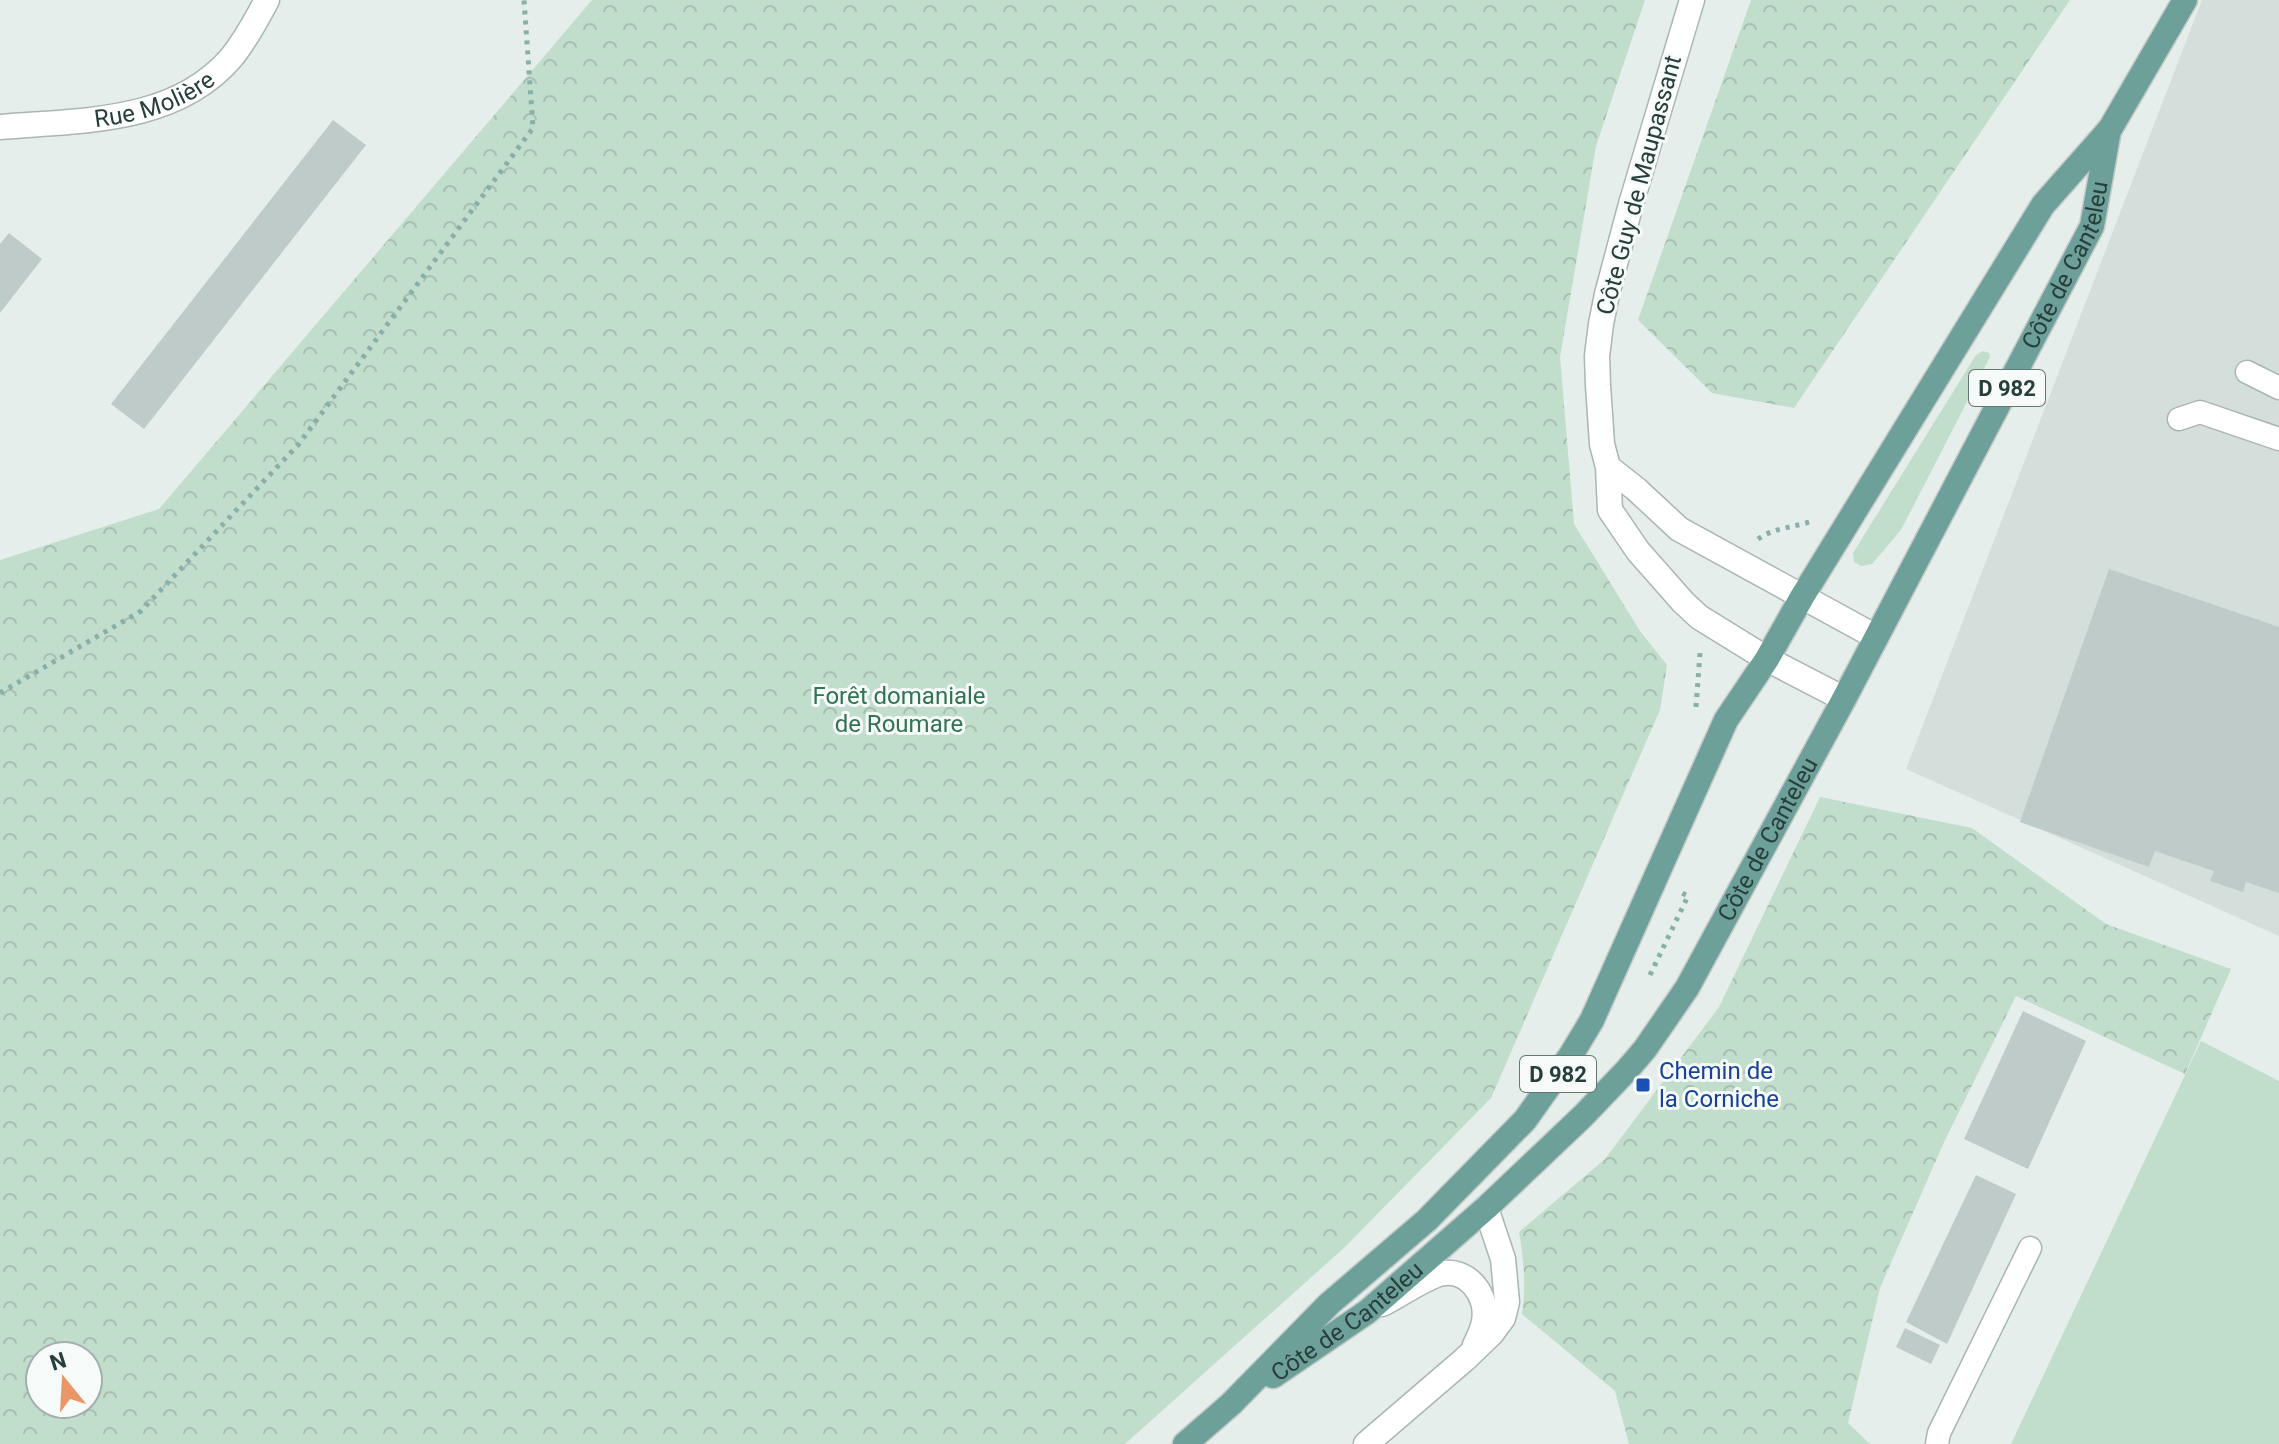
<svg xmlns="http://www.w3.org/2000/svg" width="2279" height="1444" viewBox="0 0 2279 1444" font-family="Roboto,sans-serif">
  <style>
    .built { fill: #d4deda }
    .green { fill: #c1ddcc }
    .forest { fill: url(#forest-crowns); fill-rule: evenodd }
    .building { fill: #becbc8 }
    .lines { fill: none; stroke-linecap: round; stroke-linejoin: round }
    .service-casing { stroke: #a9b6b3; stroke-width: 25 }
    .minor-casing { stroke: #a9b6b3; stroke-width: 27 }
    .tertiary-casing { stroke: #a9b6b3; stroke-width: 27 }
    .primary-casing { stroke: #c2c9c8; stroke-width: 27 }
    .path { stroke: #88afa8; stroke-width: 5; stroke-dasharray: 4 6; stroke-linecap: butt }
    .service { stroke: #fff; stroke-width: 22 }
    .minor { stroke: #fff; stroke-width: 24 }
    .tertiary { stroke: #fff; stroke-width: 24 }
    .primary { stroke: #6da099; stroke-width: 24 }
    .transit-dot { fill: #1a4fb4; stroke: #f6faf9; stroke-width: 3 }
    .labels { text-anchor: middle; stroke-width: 6; stroke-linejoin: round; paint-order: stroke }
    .shield { fill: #f6faf9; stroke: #647774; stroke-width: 2 }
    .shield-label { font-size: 22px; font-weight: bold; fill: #263f3b }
    .street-label { font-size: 24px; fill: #263f3b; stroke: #f6faf9 }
    .park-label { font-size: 24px; fill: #327353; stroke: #f6faf9 }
    .transit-label { font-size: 24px; fill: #164399; stroke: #f6faf9; text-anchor: start }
  </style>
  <defs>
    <pattern id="forest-crowns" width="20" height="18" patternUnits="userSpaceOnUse" patternTransform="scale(2)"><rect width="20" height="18" fill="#c1ddcc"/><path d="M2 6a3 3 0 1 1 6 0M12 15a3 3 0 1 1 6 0" fill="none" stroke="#a6bfb0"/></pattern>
  </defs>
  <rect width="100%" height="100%" fill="#e6eeeb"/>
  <path class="built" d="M2202 0H2279V936L1906 769Z"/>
  <path class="green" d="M1983 351 1989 353 1990 357 1901 530 1872 564 1861 566 1854 562 1853 553 1976 355Z
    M2201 1041 2279 1081V1444H2011Z"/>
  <path class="forest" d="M592 0H1645L1596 146 1560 357 1574 524 1640 631 1667 665 1660 710 1491 1098 1345 1247 1125 1444H0V560L159 509ZM40 1356H88V1404H40Z
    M1751 0H2070L1794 408 1712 393 1638 320Z
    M1820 797 1972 828 2106 924 2231 969 2185 1074 2016 996 1944 1142 1880 1288 1848 1423 1870 1444H1629L1615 1391 1522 1314C1526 1286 1524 1260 1519 1232L1605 1159 1719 1007Z"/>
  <path class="building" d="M333 120 366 145 144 429 111 404Z
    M9 233 42 259 0 313V244Z
    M2109 569 2279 627V893L2246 882 2243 892 2210 881 2214 871 2155 851 2149 867 2020 822Z
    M2023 1011 2086 1041 2028 1169 1964 1139Z
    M1976 1175 2016 1194 1947 1344 1906 1322Z
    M1905 1328 1940 1345 1931 1364 1896 1347Z"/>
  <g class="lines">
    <defs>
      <path id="service" d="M2247 372 2279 388
        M2179 419 2200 412 2279 439
        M1937 1444 1939 1433 2030 1248"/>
      <g id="minor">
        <path id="s1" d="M0 127C80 120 174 124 231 58 246 40 256 20 267 0"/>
        <path d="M1382 1304C1400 1295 1421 1280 1439 1274 1467 1266 1489 1296 1484 1321 1483 1329 1479 1337 1475 1345"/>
        <path d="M1366 1444 1465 1359 1492 1333 1503 1318 1507 1302 1503 1259 1486 1208"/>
      </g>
      <path id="tertiary" d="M1692 0 1631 204 1607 294 1601 324 1597 356 1598 385 1602 444 1608 467 1610 510 1638 551 1683 602 1699 617 1767 659 1844 699
        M1608 467 1636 489 1679 529 1876 637"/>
      <g id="primary">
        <path id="s2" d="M1273 1376 1367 1312 1486 1208 1583 1116 1627 1070 1645 1049 1687 988 1844 699 2092 226 2109 130"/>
        <path d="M1185 1444 1231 1404 1329 1304 1427 1220 1525 1120 1571 1055 1592 1020 1726 720 1767 659 1802 597 2043 205 2110 129 2185 0"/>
      </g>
    </defs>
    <use href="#service" class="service-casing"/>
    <use href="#minor" class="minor-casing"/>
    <use href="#tertiary" class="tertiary-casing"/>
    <use href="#primary" class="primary-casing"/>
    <path class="path" d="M1758 539C1773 528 1795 527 1813 521
      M0 693 141 611 298 445 533 128 524 0
      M1696 707 1700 653
      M1650 975 1688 896 1682 893"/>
    <use href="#service" class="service"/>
    <use href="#minor" class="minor"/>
    <use href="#tertiary" class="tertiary"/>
    <use href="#primary" class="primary"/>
  </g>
  <rect class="transit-dot" x="1635" y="1077" width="16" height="16" rx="4"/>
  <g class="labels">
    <g class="shield">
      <rect x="1969" y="370" width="76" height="36" rx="6"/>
      <rect x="1520" y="1056" width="76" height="36" rx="6"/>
    </g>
    <g class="shield-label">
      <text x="2007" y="396">D 982</text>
      <text x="1558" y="1082">D 982</text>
    </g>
    <g class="street-label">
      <text dy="8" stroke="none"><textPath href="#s1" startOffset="158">Rue Molière</textPath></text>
      <text transform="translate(1639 185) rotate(-75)" y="8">Côte Guy de Maupassant</text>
      <text dy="8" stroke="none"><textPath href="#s2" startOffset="1388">Côte de Canteleu</textPath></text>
      <text dy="8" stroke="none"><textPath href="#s2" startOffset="740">Côte de Canteleu</textPath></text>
      <text dy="8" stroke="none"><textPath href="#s2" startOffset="92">Côte de Canteleu</textPath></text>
    </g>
    <g class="park-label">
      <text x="899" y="704">Forêt domaniale<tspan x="899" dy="28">de Roumare</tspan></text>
    </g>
    <g class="transit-label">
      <text x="1659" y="1079">Chemin de<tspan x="1659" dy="28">la Corniche</tspan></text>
    </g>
  </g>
  <g transform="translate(64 1380) rotate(342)"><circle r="38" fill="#f6faf9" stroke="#a3afad" stroke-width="2"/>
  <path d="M0-6L14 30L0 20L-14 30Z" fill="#e99769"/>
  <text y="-12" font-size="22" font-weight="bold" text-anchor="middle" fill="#263f3b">N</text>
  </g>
</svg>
